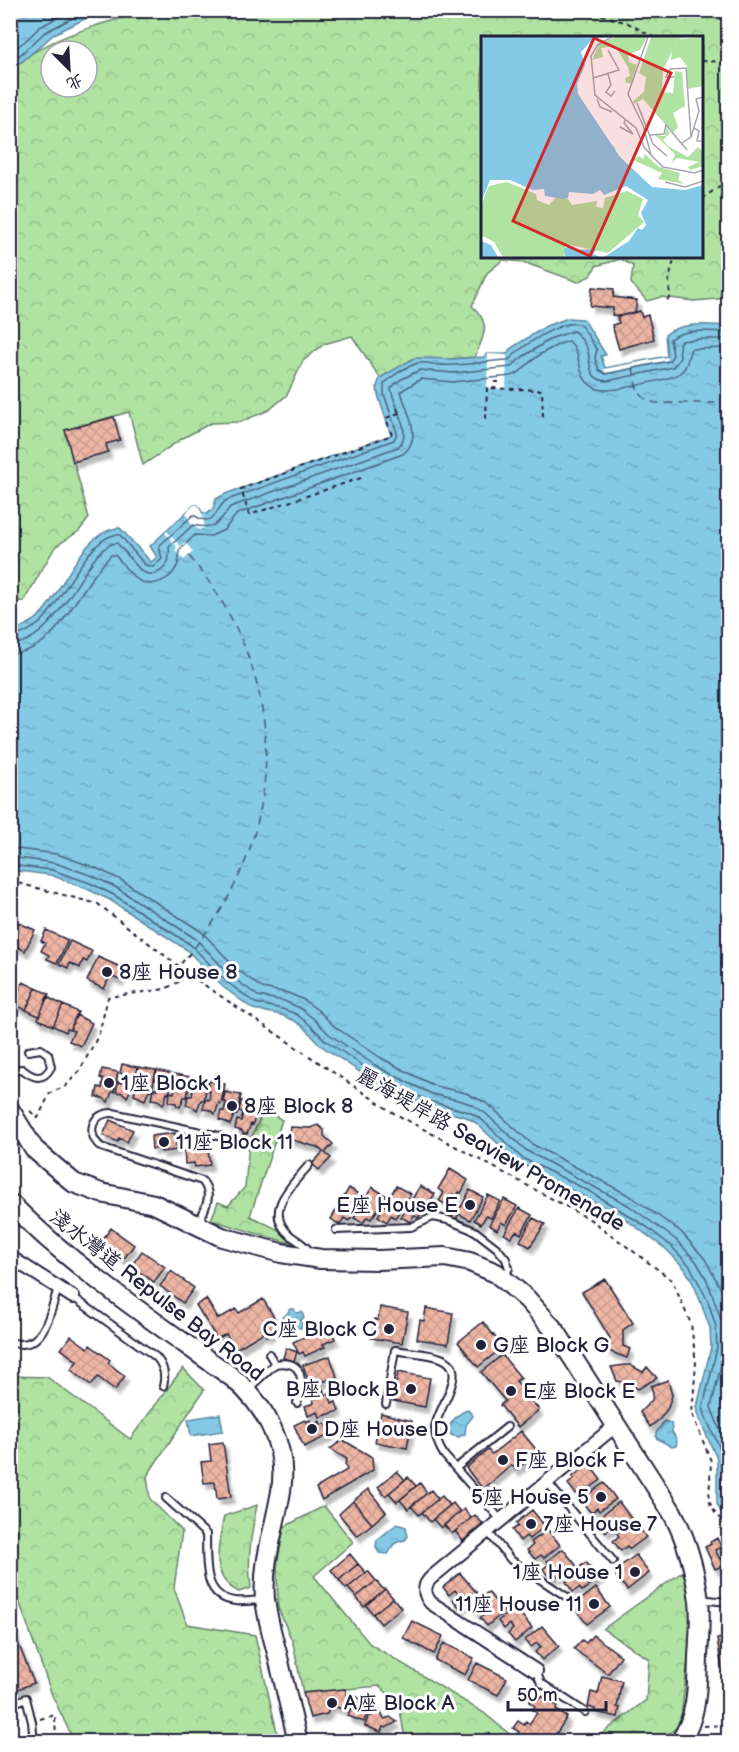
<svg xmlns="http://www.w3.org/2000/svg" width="739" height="1752" viewBox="0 0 739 1752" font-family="'Balsamiq Sans','LXGW WenKai TC',sans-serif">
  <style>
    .forest { fill: url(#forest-crowns); stroke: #69826e; stroke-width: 1.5; fill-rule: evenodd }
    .water { fill: url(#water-ripples); stroke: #5d86a1; stroke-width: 1.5 }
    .pier { fill: #fff }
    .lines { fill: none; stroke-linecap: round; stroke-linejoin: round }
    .shore { stroke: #49657f; stroke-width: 1.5 }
    .ferry { stroke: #445c76; stroke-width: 1.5; stroke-dasharray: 8 6; stroke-linecap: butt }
    .building { fill: url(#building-cross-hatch); stroke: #22223b; stroke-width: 1.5; filter: url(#shadow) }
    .lane-casing { stroke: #22223b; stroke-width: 10 }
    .street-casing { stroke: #22223b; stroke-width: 16 }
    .secondary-casing { stroke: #22223b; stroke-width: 22 }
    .path { stroke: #22223b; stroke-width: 2; stroke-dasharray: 4.5 4.5; stroke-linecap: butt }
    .lane { stroke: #fff; stroke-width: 6 }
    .street { stroke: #fff; stroke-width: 12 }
    .secondary { stroke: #fff; stroke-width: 18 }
    .poi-dot { fill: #22223b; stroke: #fff; stroke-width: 2 }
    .labels { text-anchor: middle; stroke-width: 6; stroke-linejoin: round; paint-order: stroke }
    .poi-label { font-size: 21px; fill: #22223b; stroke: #fff; text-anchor: start }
    .street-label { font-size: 21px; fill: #22223b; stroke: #fff }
    .inset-river { fill: none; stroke: #84c9e5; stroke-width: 3 }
    .inset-road { fill: none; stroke: #a7a7b1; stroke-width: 1.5 }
    .view { fill: #d62828; fill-opacity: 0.15; stroke: #d62828; stroke-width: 3 }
    .inset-edge { fill: none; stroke: #22223b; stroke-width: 3 }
  </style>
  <defs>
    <pattern id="forest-crowns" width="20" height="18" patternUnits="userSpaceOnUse" patternTransform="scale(1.5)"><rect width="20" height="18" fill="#b0e2a2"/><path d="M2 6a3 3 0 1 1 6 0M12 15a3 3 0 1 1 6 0" fill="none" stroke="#97c28c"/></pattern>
    <pattern id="water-ripples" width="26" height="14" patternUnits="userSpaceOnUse" patternTransform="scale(1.5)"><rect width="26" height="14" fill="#84c9e5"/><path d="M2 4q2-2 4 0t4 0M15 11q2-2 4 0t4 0" fill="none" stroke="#72acc5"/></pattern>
    <pattern id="building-cross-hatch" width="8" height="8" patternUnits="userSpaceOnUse" patternTransform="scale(1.5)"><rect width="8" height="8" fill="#edb5a4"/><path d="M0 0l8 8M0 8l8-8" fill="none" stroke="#cb9b8e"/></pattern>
    <filter id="shadow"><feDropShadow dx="3.5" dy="6" stdDeviation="1.5" flood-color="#0004"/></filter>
  </defs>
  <rect width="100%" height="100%" fill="#fff"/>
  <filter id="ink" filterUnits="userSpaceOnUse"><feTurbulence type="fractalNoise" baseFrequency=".0167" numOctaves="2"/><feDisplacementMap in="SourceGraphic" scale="12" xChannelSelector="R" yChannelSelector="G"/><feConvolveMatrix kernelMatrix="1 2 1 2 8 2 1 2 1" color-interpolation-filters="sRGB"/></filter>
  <g filter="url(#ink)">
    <path class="forest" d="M148 11H728V298L694 301 661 297 647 301 631 283 633 266 621 259 596 266 590 276 578 282 523 262 503 260 487 273 472 306C492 324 484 335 475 357 444 360 407 359 380 378L352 336 324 344 303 361 287 395 269 410 240 422 211 423 183 438 143 465 129 412 65 430 89 518 79 531 55 547 24 601 11 602V67C19 62 26 57 34 52 67 32 111 21 148 11ZM482 38H702V256H482ZM51 51H87V87H51Z
      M261 1107 282 1120 250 1216 279 1230 288 1239 300 1246 211 1220 218 1202 228 1206 245 1187 249 1143 261 1116Z
      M183 1368 204 1390 147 1476 150 1499 182 1531 174 1588 187 1624 255 1635 279 1741H74L52 1695 11 1578V1376L47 1377 130 1439Z
      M257 1505C251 1534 247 1559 251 1588L239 1592C208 1578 219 1543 224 1516Z
      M324 1506 353 1542 314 1576 370 1644 484 1713 518 1741H404L405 1738 399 1705 380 1686 303 1693 293 1643 278 1608 277 1566 284 1527Z
      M682 1572 696 1595 680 1725 659 1741 591 1742 646 1700 649 1659 603 1629Z"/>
    <path class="water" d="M11 10H101V11L54 34 23 61 11 67Z
      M568 318 583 319 586 323 606 355 601 356 605 368 667 356 665 335C681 321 709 325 728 326V1517L721 1512 717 1504V1459L699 1418 697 1407 711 1347 710 1328 695 1287 685 1269 667 1250 621 1216 519 1163 476 1123 466 1117 428 1107 403 1095 369 1078 320 1045 305 1028 293 1020 281 1015 253 1009 223 987 187 950 110 900 87 889 51 875 11 870 10 632C19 628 28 625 36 619 62 597 81 529 120 528L151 562 157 557 150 546 194 505H198L202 512 207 514 213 509 216 499 225 494 391 435 378 395 377 386 380 378 414 358 452 359 484 357 488 354H507L510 349 546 326Z
      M290 1309H294L296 1313 302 1312 304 1318 301 1320 302 1324 301 1328 294 1327 285 1332 278 1320 287 1314Z
      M468 1410 473 1416 466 1425 465 1434 459 1437 451 1435 449 1429C450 1421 460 1412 468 1410Z
      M220 1414 223 1431 191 1436 188 1419Z
      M664 1421 671 1423 672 1431 677 1441 676 1446 672 1447 656 1438V1433Z
      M397 1524 406 1527 408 1536 405 1540 395 1543 388 1554 379 1553 376 1547 377 1540Z"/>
    <path class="pier" d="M488 354 507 355 506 389 487 388Z
      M667 357 668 360 605 373 604 369Z
      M194 505H198L204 519V528L199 530 191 524 186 513Z
      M167 531 180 546 185 542 193 552 184 560 175 550 177 547 165 533Z"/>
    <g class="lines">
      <path class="shore" d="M10 52 24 42 40 27 71 10
        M10 60 20 55 44 33 88 10
        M10 637C20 636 33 629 40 623 60 606 91 530 120 535L145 565 153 567 162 559 159 546 193 515C196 516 198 518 201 519 216 525 218 504 227 500L394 440 397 433 384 394V384C392 376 404 368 415 364 422 361 431 364 438 365 462 367 485 361 508 360 512 358 514 354 518 351 529 343 569 315 581 326 587 332 592 343 597 350L595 358 599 370 606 374 669 361 673 355 670 339C685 327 711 332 728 332
        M10 645C62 642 87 543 117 543L141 571 147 574H155C168 568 170 561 169 547L193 525C216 530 218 524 230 507L398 447C414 432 393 406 391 388L400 380 420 370 453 373 511 367 521 358 552 338 574 331C578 335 587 345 588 352 591 365 588 380 607 381L673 367 680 358 679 344 681 341 700 339H728
        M10 654C49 652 66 615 85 588 93 576 102 565 111 555H115C122 563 129 574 138 580 152 589 172 580 178 564 179 560 179 555 179 550L195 535 211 536 224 530 237 514 403 454C424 437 406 412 401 391L421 379 453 382 511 376C519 374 521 371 527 365 537 355 555 345 569 341 582 352 576 370 587 382 592 387 597 390 604 390 614 391 673 379 680 373 689 366 687 357 691 349L728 348
        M10 848 57 854 96 868 121 880 202 932 238 970 262 988 288 993 304 1000 319 1011 335 1027 381 1058 413 1075 435 1086 466 1093 488 1104 532 1144 632 1197 681 1232 705 1259 723 1293 728 1312
        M10 857 55 863 93 876 117 888 196 939 232 977 258 996 284 1001 300 1008 314 1019 329 1034 376 1066 409 1083 432 1094 462 1101 473 1105 485 1113 527 1151 628 1205 675 1239 696 1261 707 1280 723 1325 725 1349 711 1407 728 1451
        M10 865 52 870 90 883 114 895 191 945 227 982 255 1003 282 1009 296 1014 309 1024 325 1040 372 1072 405 1090 429 1101 469 1112 480 1118 522 1158 589 1191 647 1227 670 1245 690 1266 708 1301 716 1327 717 1348 703 1407C706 1426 721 1442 723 1460 725 1476 715 1498 728 1509"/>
      <path class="ferry" d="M633 367C636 386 636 398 656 403H728
        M189 556C291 677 291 830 191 952"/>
    </g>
    <path class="building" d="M592 287 614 289 613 297 637 300 635 312 620 316 612 315 613 308 590 306Z
      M640 311 642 317 648 315 654 339 619 349 612 325 619 323 617 317Z
      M114 417 120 440 106 444 108 452 73 462 65 430Z
      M10 919 35 930 25 951 16 946 14 949 10 948Z
      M46 930 68 940 57 963 47 959 49 955 41 951 45 943 41 941Z
      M70 941 92 951 87 962 83 960 80 968 70 963 68 968 59 964Z
      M98 957 125 969 120 980 110 976 104 989 87 981Z
      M23 982 36 988 26 1010 13 1004Z
      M36 988 49 994 39 1016 26 1010Z
      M47 997 63 1005 53 1026 38 1019Z
      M63 1005 78 1012 70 1030 67 1029 66 1032 53 1026Z
      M76 1015 92 1023 81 1046 69 1041 74 1031 70 1030Z
      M122 1064 138 1067 134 1087H132L127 1097 123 1093 116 1092 118 1082 122 1083 123 1074 120 1073Z
      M139 1067 156 1070 152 1090H149L145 1100 134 1095 136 1086H139L141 1077H137Z
      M102 1069 118 1072 114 1092H112L108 1102 103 1098 96 1097 98 1087 102 1088 103 1079 100 1078Z
      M157 1070 173 1074 169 1094 167 1093 165 1101 163 1104 158 1100 151 1099 153 1089H157L159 1081 155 1080Z
      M174 1074 191 1077 187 1097H184L180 1107 177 1106 176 1103 169 1102 170 1092 174 1093 176 1084 172 1083Z
      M192 1077 208 1080 204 1100H201L197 1110 193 1107 186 1105 188 1096H192L193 1087H190Z
      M209 1081 225 1084 221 1104 219 1103 215 1114 210 1110 203 1109 205 1099 209 1100 210 1091 207 1090Z
      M225 1092 241 1095 237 1115H234L230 1125 226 1122 219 1120 221 1111H224L226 1102H223Z
      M241 1101 257 1105 253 1125 251 1124 247 1134H243L242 1131 235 1129 237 1120 241 1121 243 1112 239 1111Z
      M110 1120 133 1130 127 1142 119 1138 118 1142 103 1135Z
      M318 1125 324 1130V1136L333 1144 325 1153 331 1158 319 1170 312 1164 323 1152 317 1147 288 1139 291 1127 310 1128Z
      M175 1133 177 1150 161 1152V1148L152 1149 151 1136Z
      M208 1148 210 1165 195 1167 194 1163 185 1164 184 1151Z
      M450 1169 468 1180 461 1193 459 1192 457 1196 453 1194 447 1205 439 1201 444 1193 438 1189Z
      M396 1186 411 1194 395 1218 391 1215 387 1222 378 1216Z
      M420 1186 435 1194 418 1218 414 1215 410 1222 401 1217Z
      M372 1187 387 1196 371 1219 367 1217 363 1223 354 1218Z
      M349 1188 364 1197 349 1221 344 1218 340 1225 331 1219Z
      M470 1190 483 1197 470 1220 459 1214 456 1219 446 1213 456 1203 461 1207Z
      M488 1195 500 1201 491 1218 486 1216 481 1224 474 1220Z
      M504 1199 517 1206 506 1225 501 1222 497 1230 489 1225Z
      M519 1208 532 1215 521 1234 516 1231 511 1238 504 1234Z
      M533 1218 545 1224 530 1247 520 1241Z
      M111 1228 134 1245 123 1260 100 1243Z
      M142 1251 165 1267 154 1282 131 1266Z
      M171 1271 194 1288 183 1303 160 1286Z
      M605 1279 633 1323 623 1330V1346L630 1349 627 1358 606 1350 610 1338 582 1292Z
      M206 1299 218 1319 236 1309 239 1313 263 1299 280 1327 266 1336 264 1332 236 1349 226 1334 217 1339 196 1305Z
      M380 1307 408 1312 402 1343 371 1338 375 1319 378 1320Z
      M426 1308 453 1313 448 1344 417 1339 420 1320 424 1321Z
      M483 1322 503 1347 478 1367 458 1342Z
      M328 1326 335 1339 323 1344 325 1347 305 1356 303 1352 299 1354 293 1342Z
      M71 1336 88 1348 90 1345 110 1360 108 1363 125 1376 115 1390 98 1377 91 1385 71 1370 77 1361 61 1349Z
      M286 1348 297 1352 294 1361 283 1358Z
      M502 1355 521 1378 516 1381 539 1410 518 1427 500 1405 505 1401 481 1372Z
      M330 1356 337 1377 310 1386 303 1365Z
      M624 1365H630L643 1372 647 1367 657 1378 638 1389 628 1383 617 1381 611 1367Z
      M398 1372 430 1378 425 1407 393 1401Z
      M668 1380 672 1395 668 1408 660 1419 650 1427 640 1412 652 1400 653 1393 651 1386Z
      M323 1389 325 1395 329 1394 332 1403 336 1402 339 1411 320 1417 318 1412 308 1416 305 1406 314 1403 311 1394Z
      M381 1413 412 1421 407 1448 375 1442Z
      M305 1420 306 1422 310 1420 312 1425 320 1421 321 1425 325 1423 331 1434 304 1447 294 1425Z
      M521 1431 538 1452 516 1470 512 1465 483 1489 466 1468 488 1450 492 1454Z
      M343 1440 372 1457 373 1470 322 1500 316 1488 347 1470 345 1464 347 1459 330 1449Z
      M223 1442 231 1497 217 1499 215 1482 204 1483 201 1462 211 1461 209 1444Z
      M589 1464 601 1480 584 1492 582 1489 576 1494 568 1484 574 1479 572 1477Z
      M397 1471 405 1480 385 1496 378 1487Z
      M408 1477 416 1486 397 1502 389 1493Z
      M420 1483 427 1493 408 1509 400 1500Z
      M604 1483 616 1499 599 1511 597 1508 591 1513 583 1503 589 1498 587 1495Z
      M368 1489 386 1512 372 1524 353 1501Z
      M431 1490 438 1499 419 1515 411 1506Z
      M442 1496 450 1505 430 1522 422 1512Z
      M353 1501 372 1524 357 1536 339 1514Z
      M619 1502 631 1518 615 1531 612 1527 606 1532 598 1522 604 1517 602 1515Z
      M453 1503 460 1512 441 1528 433 1519Z
      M464 1509 471 1518 452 1534 444 1525Z
      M532 1510 545 1526 529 1539 526 1536 520 1541 512 1530 518 1526 516 1523Z
      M475 1515 483 1524 463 1541 455 1531Z
      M634 1521 646 1537 630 1549 627 1546 621 1551 613 1541 619 1536 617 1533Z
      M548 1530 560 1545 544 1558 541 1555 535 1559 527 1550 533 1545 531 1542Z
      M717 1538 721 1547 715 1550 720 1559 727 1556 728 1552V1567L727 1564 715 1569 705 1547 711 1544 710 1542Z
      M563 1549 576 1565 559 1577 556 1574 550 1579 543 1569 549 1564 547 1561Z
      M350 1554 358 1564 339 1580 331 1570Z
      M636 1555 649 1573 627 1590 616 1576 621 1572 618 1568Z
      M586 1562 599 1578 582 1591 579 1588 573 1592 566 1582 572 1578 570 1575Z
      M358 1564 366 1573 346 1589 339 1580Z
      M368 1571 376 1581 356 1597 348 1588Z
      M460 1573 477 1593 460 1608 453 1600 459 1595 455 1590 449 1595 443 1587Z
      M376 1581 384 1590 364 1607 356 1597Z
      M596 1588 610 1607 587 1624 576 1610 581 1606 578 1602Z
      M385 1589 393 1598 373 1614 366 1605Z
      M488 1592 504 1612 487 1626 480 1618 486 1613 482 1609 477 1613 470 1606Z
      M393 1598 401 1608 381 1624 373 1614Z
      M515 1607 532 1628 515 1642 508 1634 513 1629 510 1624 504 1629 498 1621Z
      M412 1621 443 1636 434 1654 403 1638Z
      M10 1622 34 1683 10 1692Z
      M542 1626 559 1646 542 1660 535 1652 541 1647 537 1643 531 1647 525 1640Z
      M593 1635 621 1656 608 1674 574 1649 582 1640 586 1643Z
      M728 1637V1673L723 1674 717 1639Z
      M444 1643 474 1658 465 1675 435 1660Z
      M477 1663 507 1678 498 1695 468 1680Z
      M602 1676 622 1681 617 1707 620 1708 618 1717 595 1712V1709L588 1707 591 1692 598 1694Z
      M345 1689 349 1698 356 1696 363 1701 351 1707 349 1706 347 1711 331 1705 327 1714 310 1718 303 1693Z
      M533 1696 539 1699 542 1696 558 1706 556 1710 567 1717 551 1742H534L531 1740 526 1742 517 1736 519 1732 513 1728 518 1721 524 1725 526 1721 529 1724 537 1713 533 1710 535 1706 529 1702Z
      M363 1701 367 1708 373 1706 380 1711 368 1717 366 1716 364 1722 348 1716 351 1707Z
      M380 1711 384 1719 390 1717 397 1722 386 1728 383 1727 381 1732 365 1726 368 1717Z
      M382 1734 385 1738 387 1737 400 1738 399 1741 373 1742Z"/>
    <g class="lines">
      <defs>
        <path id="lane" d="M10 1070 22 1069C33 1078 43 1082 51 1067L48 1054 41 1049 28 1051
          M309 1165C293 1184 261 1212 291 1236 299 1242 306 1245 312 1254
          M199 1222C205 1208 214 1195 202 1181L101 1147C85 1134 92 1112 113 1113L219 1136
          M336 1230 411 1227 433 1217 448 1220 475 1231 497 1248 506 1259 509 1268 504 1279
          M73 1297 156 1357C164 1366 166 1375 163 1386
          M14 1343C45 1351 51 1309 58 1288
          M269 1354 275 1364
          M247 1390 275 1364C306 1359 303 1383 297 1403
          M386 1404 395 1350C410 1353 428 1353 441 1358 472 1369 436 1409 435 1428 435 1438 439 1447 444 1455L501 1520
          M456 1468 507 1427
          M547 1482 613 1561
          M166 1498 206 1534C207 1559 201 1597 235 1601 245 1602 255 1600 264 1600
          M488 1532 511 1560 567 1597
          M700 1602 708 1600 728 1602
          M536 1671 541 1683 585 1712
          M10 1705 26 1698 32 1722 34 1742"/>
        <path id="street" d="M10 1257 73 1297
          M536 1671 431 1603C423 1594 423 1585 432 1577L615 1426"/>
        <path id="secondary" d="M10 1110 34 1149 74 1183 101 1193 154 1204 222 1237 281 1253 321 1259 378 1260 445 1257 470 1262 496 1273 527 1299 556 1332 672 1512C687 1540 695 1569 699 1601 701 1619 699 1638 698 1657 697 1687 698 1715 680 1742
          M10 1203C77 1271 157 1323 233 1378 266 1406 288 1447 281 1491 275 1528 262 1561 265 1599 267 1617 272 1635 277 1653 284 1682 291 1712 298 1742"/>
      </defs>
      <use href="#lane" class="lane-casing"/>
      <use href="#street" class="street-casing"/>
      <use href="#secondary" class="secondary-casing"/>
      <path class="path" d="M584 10 628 23 655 38
        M702 61 728 62
        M702 199 721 185 728 176
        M667 300 670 297 669 280 675 256
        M495 382H499
        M397 408 401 419
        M486 419 487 388 542 390 543 418
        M361 478 249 515 241 489 392 435 386 418 399 413
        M10 881 98 904 194 978 392 1112 591 1220 672 1280 691 1324 696 1363 692 1414 711 1461 709 1499 711 1506 717 1516 728 1524
        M30 1111 38 1118 50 1093 66 1086 80 1070 99 1034 108 997 165 989 182 980 177 973 179 966 191 952
        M40 1719 55 1715 56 1742
        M704 1726 728 1725"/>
      <use href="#lane" class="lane"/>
      <use href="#street" class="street"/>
      <use href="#secondary" class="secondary"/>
    </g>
  </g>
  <g class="poi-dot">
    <circle cx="107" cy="972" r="6"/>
    <circle cx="109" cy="1083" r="6"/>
    <circle cx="232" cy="1106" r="6"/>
    <circle cx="164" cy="1142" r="6"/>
    <circle cx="470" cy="1205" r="6"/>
    <circle cx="389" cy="1329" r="6"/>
    <circle cx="481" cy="1345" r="6"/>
    <circle cx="411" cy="1389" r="6"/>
    <circle cx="511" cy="1391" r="6"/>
    <circle cx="312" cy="1429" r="6"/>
    <circle cx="503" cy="1460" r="6"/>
    <circle cx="601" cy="1497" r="6"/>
    <circle cx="531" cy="1524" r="6"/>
    <circle cx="635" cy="1572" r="6"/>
    <circle cx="594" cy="1604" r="6"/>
    <circle cx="332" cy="1703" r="6"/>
  </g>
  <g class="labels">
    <g class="poi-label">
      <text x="119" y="979">8座 House 8</text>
      <text x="121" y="1090">1座 Block 1</text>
      <text x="244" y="1113">8座 Block 8</text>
      <text x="176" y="1149">11座 Block 11</text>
      <text x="458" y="1212" text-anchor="end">E座 House E</text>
      <text x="377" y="1336" text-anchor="end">C座 Block C</text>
      <text x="493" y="1352">G座 Block G</text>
      <text x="399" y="1396" text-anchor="end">B座 Block B</text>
      <text x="523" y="1398">E座 Block E</text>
      <text x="324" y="1436">D座 House D</text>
      <text x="515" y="1467">F座 Block F</text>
      <text x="589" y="1504" text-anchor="end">5座 House 5</text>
      <text x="543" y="1531">7座 House 7</text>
      <text x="623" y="1579" text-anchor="end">1座 House 1</text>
      <text x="582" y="1611" text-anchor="end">11座 House 11</text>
      <text x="344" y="1710">A座 Block A</text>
    </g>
    <g class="street-label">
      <text transform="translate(491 1149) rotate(30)" y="7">麗海堤岸路 Seaview Promenade</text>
      <text transform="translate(157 1295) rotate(38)" y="7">淺水灣道 Repulse Bay Road</text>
    </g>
  </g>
  <g transform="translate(481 36)">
    <rect width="222" height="222" fill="#fff"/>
    <path d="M222 1V50L206 53V30L199 21 190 24 191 15 197 3Z" fill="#b0e2a2"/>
    <path d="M134 1H166L159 14 147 19 148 26 156 29 150 47H145L144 42 149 40 147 31 134 10 120 12 122 21 111 24 118 8ZM170 1H205L197 3 182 34 181 56 192 57 194 35 201 36 204 70 192 77 197 91 192 97 162 63 153 68 152 65 163 56 165 41 158 37ZM185 91 189 97 182 104 187 110 207 121 217 111 222 115V130L209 134 207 131 218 126 196 122 191 127 194 118 174 99 184 100ZM164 118 178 131 199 137 197 144 204 148 177 143 181 137 152 124 158 120 162 123ZM26 146 55 158 56 164 68 169 76 160 87 163 91 169 116 165 115 171 122 172 124 162 146 155 162 163 157 179 163 186 127 217 85 208 83 221H22L13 206 0 199V169L8 150Z" fill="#b0e2a2"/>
    <path d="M0 1H128L112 3 100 16 104 29 96 48 97 58 139 121 171 151 204 154 222 149V221H123L148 205 157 192 161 194 165 189 160 177 167 164 145 150 123 159 119 154 112 158 88 156 87 162 82 163 64 160 63 153 52 154 29 144H9L0 167ZM0 205 10 209 17 221H0ZM88 210 94 214 116 213 112 218 119 221H84L83 213Z" fill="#84c9e5"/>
    <path class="inset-river" d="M0 130 42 139 59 147 60 152M115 153 117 127 133 111"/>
    <path class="inset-road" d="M131 1 117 8 110 20 114 59 155 92 163 111 170 119M167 1 147 58 162 89 170 119 182 131 214 137 222 134M127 38 130 49 125 56 130 60 134 55M193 41H185L189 33 205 32 210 101M112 42 138 34 127 14M116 63 119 71 131 76M156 67 172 108 186 120M139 91 152 98 143 87 145 83M213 92 218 95 216 105H220M169 99 183 98 185 89 206 114M201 107 210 101 218 75 215 63 222 61M184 146 204 151 222 145"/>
    <path class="view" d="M113 2 190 37 109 220 32 185Z"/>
    <rect width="222" height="222" class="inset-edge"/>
  </g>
  <rect width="739" height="1752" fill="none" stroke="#fff" stroke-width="36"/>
  <rect x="18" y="18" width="703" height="1716" fill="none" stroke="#22223b" stroke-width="2" filter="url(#ink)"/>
  <g transform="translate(69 69) rotate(156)"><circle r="28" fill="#ffffff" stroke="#a7a7b1" stroke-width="1.5"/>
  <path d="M0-4.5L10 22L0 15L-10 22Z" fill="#22223b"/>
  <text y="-9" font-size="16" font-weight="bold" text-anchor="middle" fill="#22223b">北</text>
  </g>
  <path d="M508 1701v9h98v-9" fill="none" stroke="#22223b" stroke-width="3"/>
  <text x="517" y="1701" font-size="18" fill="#22223b" stroke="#ffffff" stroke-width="4.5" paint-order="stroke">50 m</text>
</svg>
